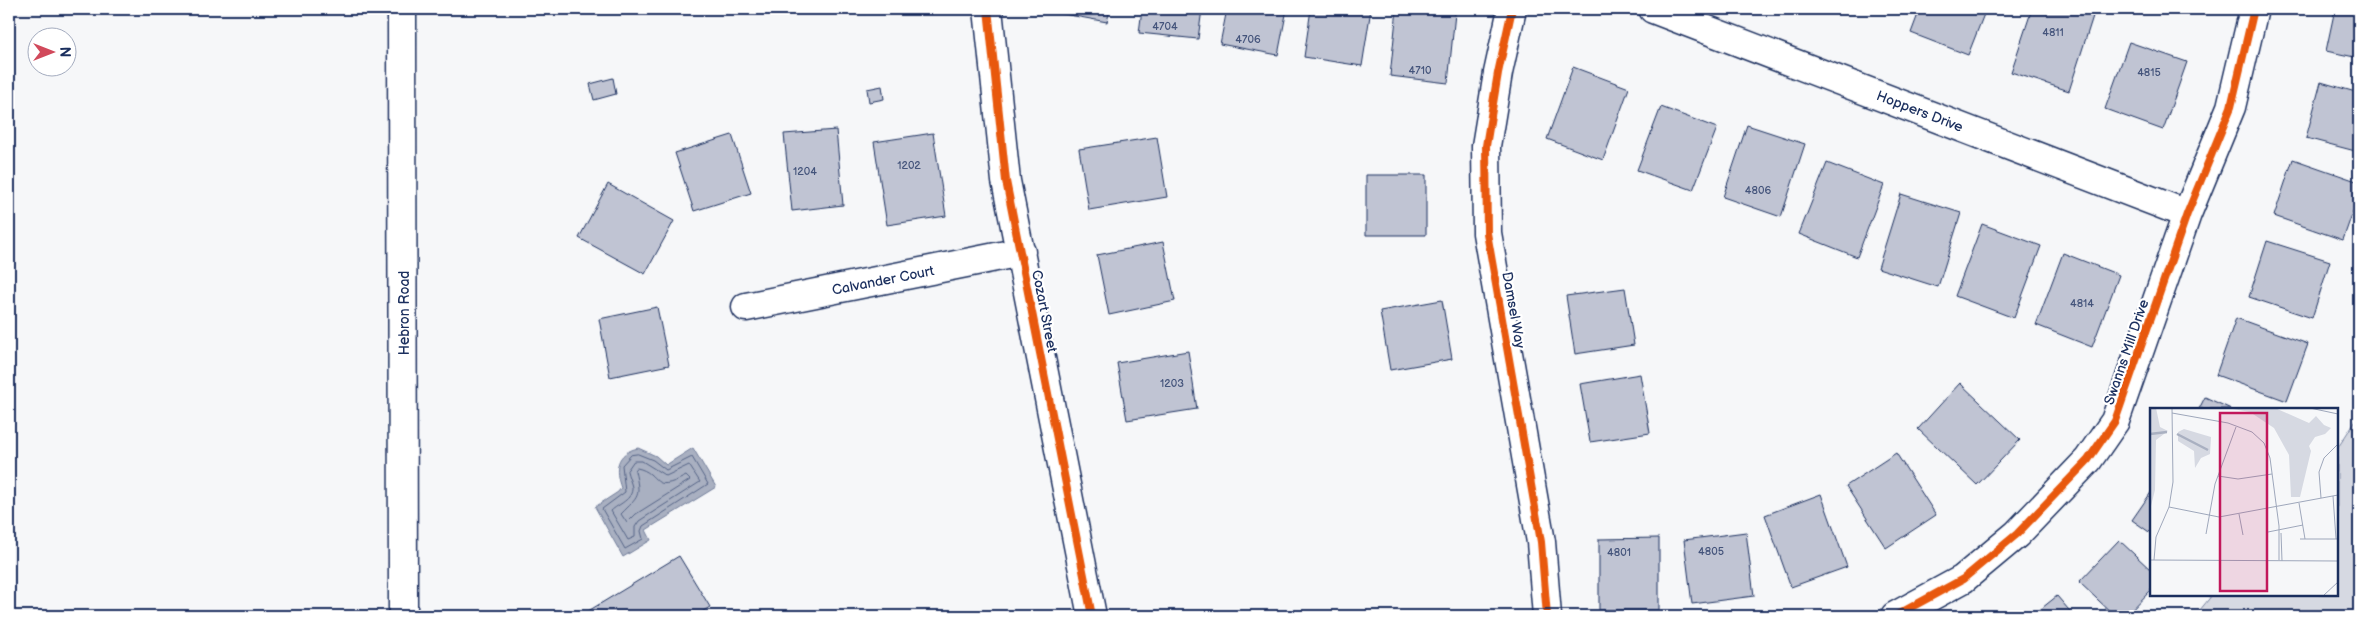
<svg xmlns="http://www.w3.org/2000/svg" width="2368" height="625" viewBox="0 0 2368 625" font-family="'Balsamiq Sans',sans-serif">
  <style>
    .green { fill: #d6d9e2; stroke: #7884a0 }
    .water { fill: #a9b0c1; stroke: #707c99 }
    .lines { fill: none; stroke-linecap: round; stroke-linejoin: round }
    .shore { stroke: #546386; stroke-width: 1 }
    .building { fill: #c0c4d3; stroke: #1b2f5e }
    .minor-casing { stroke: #1b2f5e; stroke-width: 31 }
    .tertiary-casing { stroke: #1b2f5e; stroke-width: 31 }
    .minor { stroke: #fff; stroke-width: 28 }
    .tertiary { stroke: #fff; stroke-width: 28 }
    .cycleway-casing { stroke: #fff; stroke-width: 11 }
    .cycleway { stroke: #e8590c; stroke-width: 8 }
    .labels { text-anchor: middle; stroke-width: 4.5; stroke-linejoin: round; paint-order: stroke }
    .number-label { font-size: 11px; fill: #44547b }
    .street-label { font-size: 14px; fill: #1b2f5e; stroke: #fff }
    .inset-river { fill: none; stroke: #a9b0c1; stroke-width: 2.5 }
    .inset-road { fill: none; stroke: #9ea7bb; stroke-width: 1 }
    .view { fill: #c2185b; fill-opacity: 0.15; stroke: #c2185b; stroke-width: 2.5 }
    .inset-edge { fill: none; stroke: #1b2f5e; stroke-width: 2.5 }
  </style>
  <rect width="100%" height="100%" fill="#f6f7f9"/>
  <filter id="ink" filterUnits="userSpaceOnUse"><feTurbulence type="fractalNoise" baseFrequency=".02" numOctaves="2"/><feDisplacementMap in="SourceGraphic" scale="10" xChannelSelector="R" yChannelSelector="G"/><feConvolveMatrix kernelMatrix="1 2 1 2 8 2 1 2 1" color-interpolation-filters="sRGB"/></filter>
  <g filter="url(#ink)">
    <path class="green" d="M2359 415V616H2195L2213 594H2337V449Z"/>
    <path class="water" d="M638 448 656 456 666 465 693 448 716 487 646 530 651 540 623 557 595 507 618 492 621 488C614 469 616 453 638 448Z"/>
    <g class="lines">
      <path class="shore" d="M638 454 653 460 666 470 692 457 708 484 643 526 641 531 643 539 625 549 602 509 625 492 622 465 631 455Z
        M634 461H642L666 476 689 465 700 482 639 521 635 527V537L628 540 611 511C618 504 633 500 632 487 631 482 628 476 627 471Z
        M637 468C662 473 650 495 686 476L690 480 636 514 627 523 621 514C639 496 641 497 635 471Z"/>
    </g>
    <path class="building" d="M1059 9H1110L1107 22 1058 13Z
      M1142 9H1202L1198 39 1139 33Z
      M1227 9H1287L1278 55 1220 44Z
      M1311 9H1371L1362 66 1304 57Z
      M1397 9 1455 13 1448 83 1390 76Z
      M1920 9H1986L1968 55 1911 33Z
      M2032 9H2080L2094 13 2069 91 2011 72Z
      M2335 9H2359V58L2326 51Z
      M2129 42 2187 62 2163 130 2105 109Z
      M1573 67 1629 88 1603 160 1547 139Z
      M613 78 616 94 594 100 590 84Z
      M2321 82 2359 93V152L2306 138Z
      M882 86 884 99 869 102 867 89Z
      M1661 107 1717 128 1693 190 1637 170Z
      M1747 125 1805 144 1781 217 1723 197Z
      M836 130 843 205 792 211 784 134Z
      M933 133 946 216 887 225 874 142Z
      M732 135 751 193 694 211 675 153Z
      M1157 137 1167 197 1089 210 1079 149Z
      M2293 159 2359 182V194L2343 240 2274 216Z
      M1827 163 1884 185 1857 257 1799 234Z
      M1366 175H1426V235H1366Z
      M608 184 674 221 645 274 579 238Z
      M1901 194 1961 213 1938 287 1878 268Z
      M1982 224 2041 246 2014 318 1955 296Z
      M2267 241 2330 261 2312 318 2249 297Z
      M1163 242 1175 301 1109 315 1097 255Z
      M2063 253 2119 275 2092 347 2036 325Z
      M1625 288 1634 345 1575 354 1566 296Z
      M1442 300 1452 359 1390 370 1380 311Z
      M657 307 669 365 610 377 599 319Z
      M2236 318 2308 344 2287 401 2216 375Z
      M1188 351 1197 409 1127 420 1117 363Z
      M1640 374 1650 433 1590 442 1580 384Z
      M1960 383 2020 440 1977 485 1918 429Z
      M2205 397 2231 409H2199Z
      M1896 453 1936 515 1886 548 1846 486Z
      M2152 491V534L2132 520Z
      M1821 494 1847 567 1791 587 1765 515Z
      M1746 532 1754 596 1692 604 1684 540Z
      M1659 538V610H1599V539Z
      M2119 540 2152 571V589L2126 616H2115L2079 582Z
      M679 556 710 607 695 616H580Z
      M2057 596 2074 616H2032Z"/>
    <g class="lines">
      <defs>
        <path id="minor" d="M988 9 1006 181 1092 616
          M1512 9 1498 73 1486 146 1487 233 1541 542 1547 616
          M1653 9 2187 214
          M746 307 1021 252
          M1895 616 1963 579 2017 534 2088 460 2115 421 2187 214 2231 107 2254 9"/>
        <path id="tertiary" d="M402 9 403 616"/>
      </defs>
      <use href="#minor" class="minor-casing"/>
      <use href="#tertiary" class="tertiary-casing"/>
      <use href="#minor" class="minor"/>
      <use href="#tertiary" class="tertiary"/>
      <defs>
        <path id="cycleway" d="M988 9 1006 181 1092 616
          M1512 9 1498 73 1486 146 1487 233 1541 542 1547 616
          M1895 616 1963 579 2017 534 2088 460 2115 421 2187 214 2231 107 2254 9"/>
      </defs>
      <use href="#cycleway" class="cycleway-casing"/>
      <use href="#cycleway" class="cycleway"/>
    </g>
  </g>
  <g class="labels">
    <g class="number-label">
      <text x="1165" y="30">4704</text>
      <text x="2053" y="36">4811</text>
      <text x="1248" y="43">4706</text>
      <text x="1420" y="74">4710</text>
      <text x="2149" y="76">4815</text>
      <text x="909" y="169">1202</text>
      <text x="805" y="175">1204</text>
      <text x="1758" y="194">4806</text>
      <text x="2082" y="307">4814</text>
      <text x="1172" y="387">1203</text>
      <text x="1711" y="555">4805</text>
      <text x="1619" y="556">4801</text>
    </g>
    <g class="street-label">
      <text transform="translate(1920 111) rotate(21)" y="5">Hoppers Drive</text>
      <text transform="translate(883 280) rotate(-11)" y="5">Calvander Court</text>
      <text transform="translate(1514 310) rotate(80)" y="5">Damsel Way</text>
      <text transform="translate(1045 311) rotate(79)" y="5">Cozart Street</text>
      <text transform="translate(404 313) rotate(-90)" y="5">Hebron Road</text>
      <text transform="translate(2126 352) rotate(-71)" y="5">Swanns Mill Drive</text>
    </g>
  </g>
  <g transform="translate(2150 408)">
    <rect width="188" height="188" fill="#f6f7f9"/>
    <path d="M0 0H6L10 19 18 23 6 32 5 82 0 102ZM77 0H125L159 15 166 8 174 17 181 20 175 26 165 29 159 38 161 43 150 89H141L139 47 124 20 100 4ZM34 21 61 29 60 46 51 50 45 60 44 43 28 33V24Z" fill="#d6d9e2"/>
    <path class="inset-river" d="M0 26 17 24M27 26 58 42"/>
    <path class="inset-road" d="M160 0 188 6M22 5 78 15 102 24 114 35 120 50 129 118V152M68 68 88 71 122 66M183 88 186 131M171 90 169 64 174 50 188 36M149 95 155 131M19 99 69 109 188 87M89 106 93 127M118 124 153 117M131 125 132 153M56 126 65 76 86 19M150 131H188M0 152 188 153M4 152 6 129 19 99 23 74 22 0M174 187 188 174"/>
    <path class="view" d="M70 5H117V183H70Z"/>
    <rect width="188" height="188" class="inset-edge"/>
  </g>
  <rect width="2368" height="625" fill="none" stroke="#fff" stroke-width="30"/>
  <rect x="15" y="15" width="2338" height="595" fill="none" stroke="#1b2f5e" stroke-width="2" filter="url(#ink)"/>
  <g transform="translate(52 52) rotate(90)"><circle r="24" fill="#ffffff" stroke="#a4acbf"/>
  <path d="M0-4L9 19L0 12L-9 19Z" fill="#d1495b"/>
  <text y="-8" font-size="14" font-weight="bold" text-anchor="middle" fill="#1b2f5e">N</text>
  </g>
</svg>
